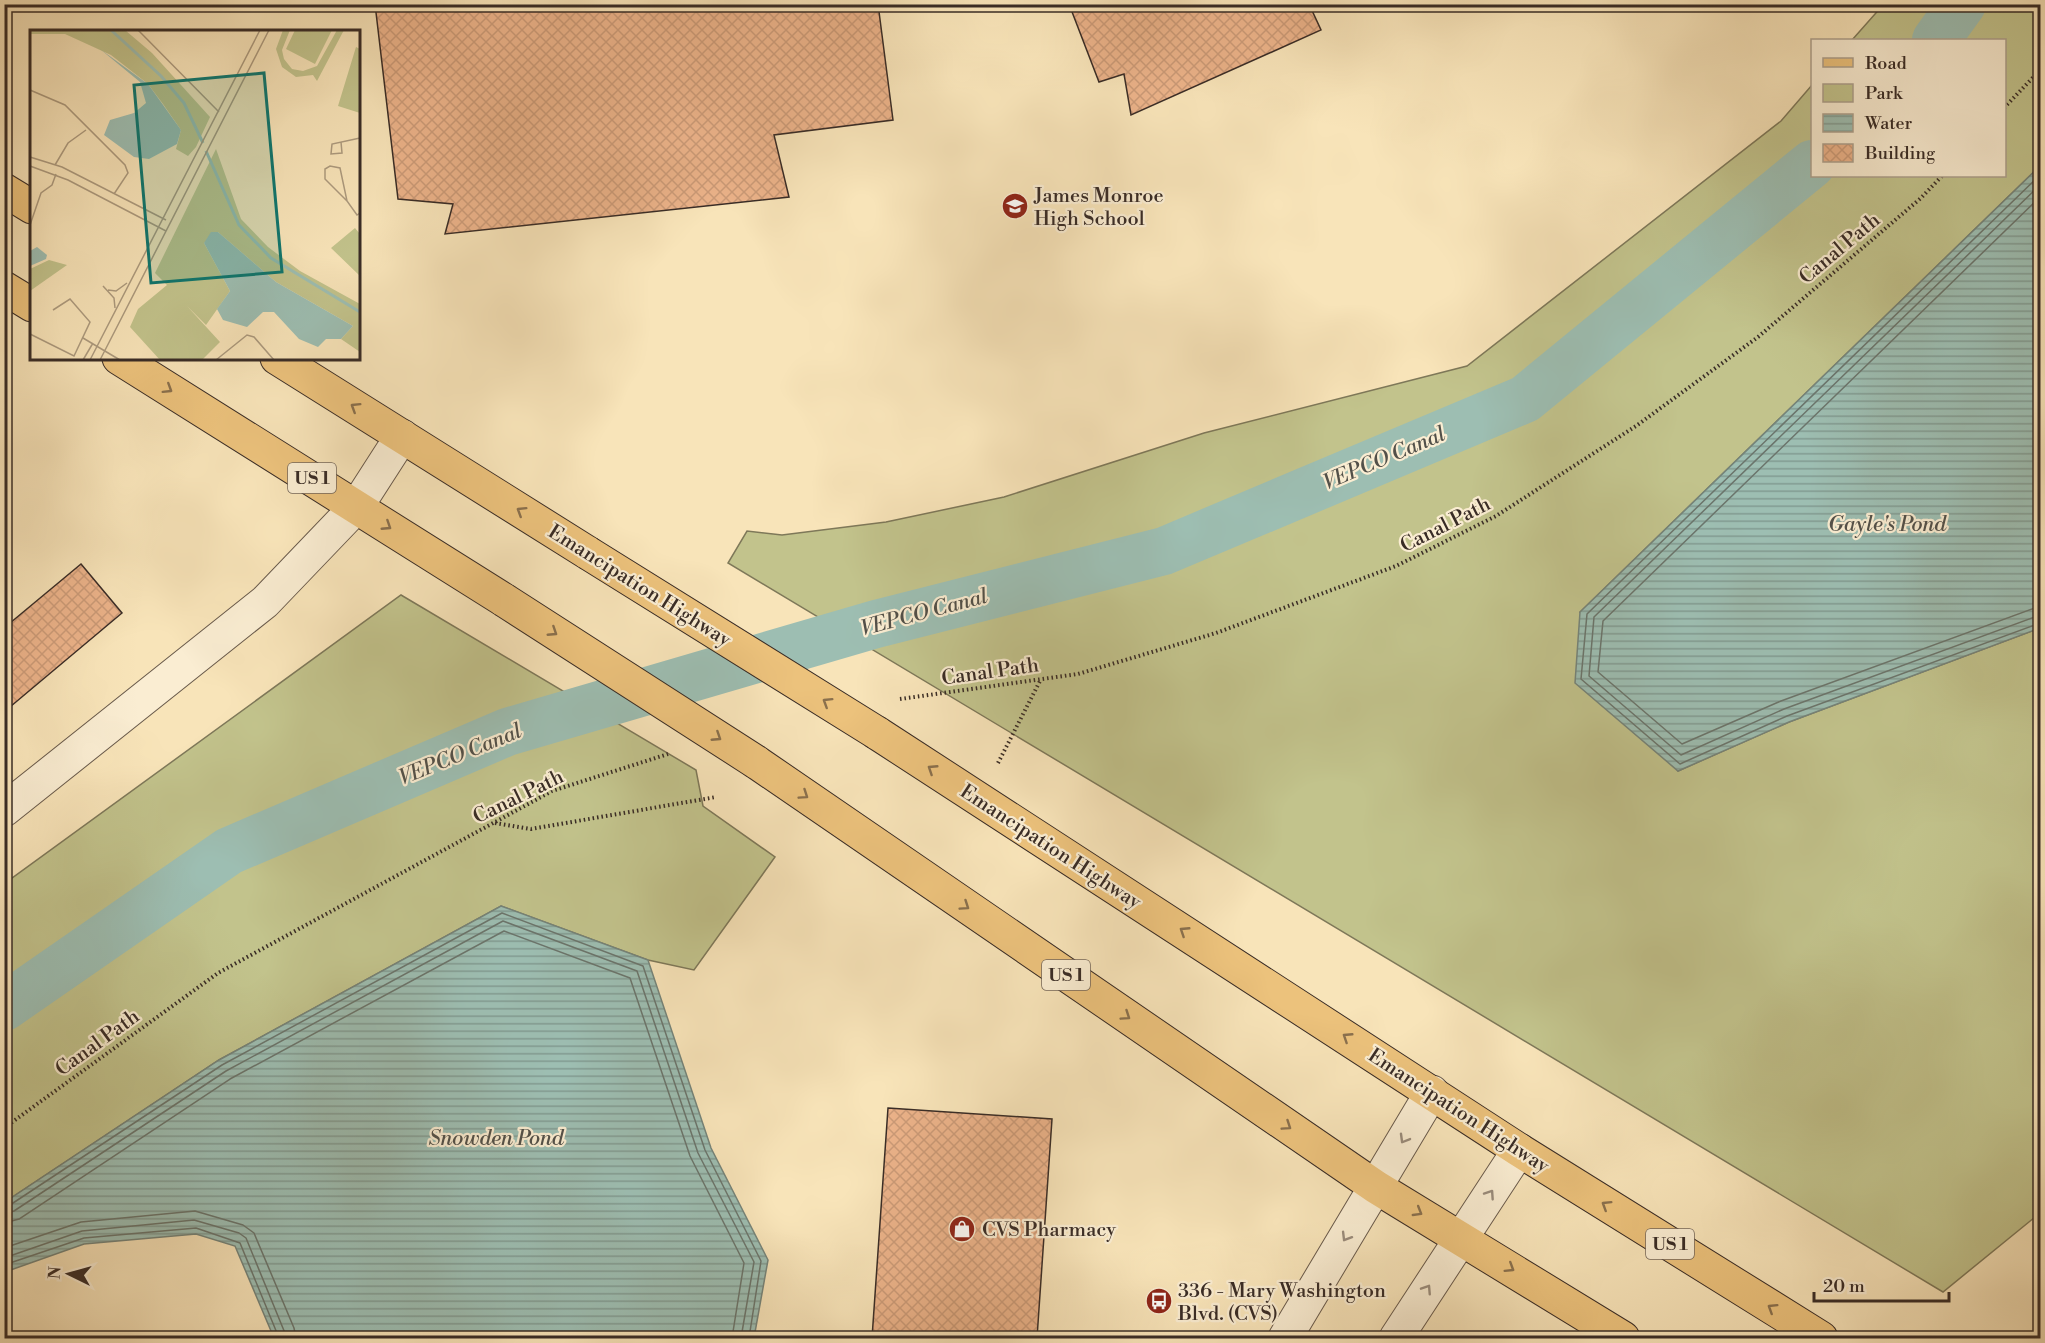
<svg xmlns="http://www.w3.org/2000/svg" width="2045" height="1343" viewBox="0 0 2045 1343" font-family="'Libre Bodoni',serif">
  <style>
    .green { fill: #c2c38c; stroke: #7e7859; stroke-width: 1.5 }
    .water { fill: url(#water-rules); stroke: #75847a; stroke-width: 1.5 }
    .lines { fill: none; stroke-linecap: round; stroke-linejoin: round }
    .shore { stroke: #6b756c; stroke-width: 1.5 }
    .canal { stroke: #9dbeb2; stroke-width: 48 }
    .building { fill: url(#building-cross-hatch); stroke: #392c26; stroke-width: 1.5 }
    .minor-casing { stroke: #695a4b; stroke-width: 35 }
    .major-casing { stroke: #392c26; stroke-width: 35 }
    .path { stroke: #392c26; stroke-width: 4; stroke-dasharray: 1.5 3; stroke-linecap: butt }
    .minor { stroke: #faedd2; stroke-width: 33 }
    .major { stroke: #ecc27c; stroke-width: 33 }
    .major-bridge-casing { stroke: #392c26; stroke-width: 35; stroke-linecap: butt }
    .major-bridge { stroke: #ecc27c; stroke-width: 33 }
    .oneway { stroke: #8a704d }
    .oneway2 { stroke: #9a8c7c }
    .labels { text-anchor: middle; stroke-width: 4.5; stroke-linejoin: round; paint-order: stroke }
    .shield { fill: #faedd2; stroke: #73665a; stroke-width: 1.5 }
    .shield-label { font-size: 18px; font-weight: bold; fill: #392c26 }
    .poi-label { font-size: 20px; fill: #392c26; stroke: #faedd2; text-anchor: start }
    .street-label { font-size: 20px; fill: #392c26; stroke: #faedd2 }
    .water-label { font-size: 21px; font-style: italic; fill: #525049; stroke: #faedd2 }
    .inset-river { fill: none; stroke: #9dbeb2; stroke-width: 3 }
    .inset-road { fill: none; stroke: #ac9a7e; stroke-width: 1.5 }
    .view { fill: #0f766e; fill-opacity: 0.15; stroke: #0f766e; stroke-width: 3 }
    .inset-edge { fill: none; stroke: #392c26; stroke-width: 3 }
  </style>
  <defs>
    <pattern id="water-rules" width="6" height="5" patternUnits="userSpaceOnUse" patternTransform="scale(1.5)"><rect width="6" height="5" fill="#9dbeb2"/><path d="M0 2.5h6" fill="none" stroke="#819b91"/></pattern>
    <pattern id="building-cross-hatch" width="8" height="8" patternUnits="userSpaceOnUse" patternTransform="scale(1.5)"><rect width="8" height="8" fill="#ecb38a"/><path d="M0 0l8 8M0 8l8-8" fill="none" stroke="#cb9a77"/></pattern>
  </defs>
  <rect width="100%" height="100%" fill="#f8e4b9"/>
  <filter id="stains"><feTurbulence type="fractalNoise" baseFrequency=".00333" numOctaves="4"/><feColorMatrix values="0 0 0 0 .2 0 0 0 0 .09 0 0 0 0 .02 0 0 0 .5 -.17"/></filter>
  <radialGradient id="worn" r=".72"><stop offset=".6" stop-color="#630" stop-opacity="0"/><stop offset="1" stop-color="#630" stop-opacity=".3"/></radialGradient>
  <path class="green" d="M1883 5H2040V166L1580 612 1678 771 1789 722 2040 628V1213L1943 1292 728 563 747 531 782 535 886 522 1004 497 1204 433 1467 366 1781 121 1812 85V176H2004V40H1852Z
    M401 595 696 770 703 806 775 857 694 970 648 960 501 906 219 1060 5 1202 4 884Z"/>
  <path class="water" d="M2040 166V628L1789 722 1678 771 1575 683 1580 612Z
    M501 906 648 960 711 1148 768 1260 754 1338H274L235 1246 196 1234 84 1244 5 1272V1202L219 1060Z"/>
  <g class="lines">
    <path class="shore" d="M2040 175 1587 614 1581 679 1680 764 1787 716 2040 623
      M2040 185 1594 617 1589 676 1681 755 1784 709 2040 615
      M2040 197 1603 621 1598 672 1682 744 1781 701 2040 606
      M4 1206 10 1205 222 1065 502 913 643 966 705 1150 761 1261 749 1338
      M4 1214 14 1211 226 1071 503 921 637 971 698 1153 754 1262 741 1338
      M4 1223 19 1219 230 1079 504 931 630 978 690 1156 744 1263 732 1338
      M4 1248 81 1222 195 1211 243 1225 254 1233 294 1328 296 1338
      M4 1258 82 1231 194 1220 239 1233 246 1238 287 1338
      M4 1265 84 1238 196 1228 240 1243 279 1338"/>
    <path class="canal" d="M1936 40 1962 4
      M4 1007 229 851 507 732 876 624 1164 551 1525 399 1812 164"/>
  </g>
  <path class="building" d="M375 4H878L893 120 774 135 789 197 445 234 453 204 398 199Z
    M1069 4H1309L1321 30 1131 115 1124 74 1099 82Z
    M81 564 122 613 4 712V628Z
    M888 1108 1052 1119 1037 1338H872Z"/>
  <g class="lines">
    <defs>
      <path id="minor" d="M4 810 265 602 357 506 402 436
        M1285 1338 1432 1092
        M1396 1338 1519 1150"/>
      <path id="major" d="M4 190 32 207
        M4 288 32 305
        M119 358 504 600
        M277 358 588 553
        M877 733 1519 1150 1821 1338
        M756 762 1376 1187 1623 1338"/>
    </defs>
    <use href="#minor" class="minor-casing"/>
    <use href="#major" class="major-casing"/>
    <path class="path" d="M2004 108 2040 70
      M900 699 1078 674 1216 633 1396 566 1496 516 1636 426 1758 337 1921 198 1942 176
      M998 763 1041 679
      M495 823 531 829 716 797
      M4 1128 218 973 552 791 668 754"/>
    <use href="#minor" class="minor"/>
    <use href="#major" class="major"/>
    <defs>
      <path id="major-bridge" d="M588 553 877 733
        M504 600 756 762"/>
    </defs>
    <use href="#major-bridge" class="major-bridge-casing"/>
    <use href="#major-bridge" class="major-bridge"/>
  </g>
  <defs><path id="oneway-chevron" d="M-2-3.5L2.5 0L-2 3.5" fill="none" stroke-width="1.6" stroke-linecap="round" stroke-linejoin="round" transform="scale(1.5)"/></defs>
  <g class="oneway">
    <use href="#oneway-chevron" transform="translate(168 389) rotate(32)"/>
    <use href="#oneway-chevron" transform="translate(355 407) rotate(-148)"/>
    <use href="#oneway-chevron" transform="translate(521 511) rotate(-148)"/>
    <use href="#oneway-chevron" transform="translate(387 526) rotate(33)"/>
    <use href="#oneway-chevron" transform="translate(553 632) rotate(33)"/>
    <use href="#oneway-chevron" transform="translate(827 702) rotate(-148)"/>
    <use href="#oneway-chevron" transform="translate(717 737) rotate(33)"/>
    <use href="#oneway-chevron" transform="translate(932 769) rotate(-147)"/>
    <use href="#oneway-chevron" transform="translate(804 795) rotate(34)"/>
    <use href="#oneway-chevron" transform="translate(965 906) rotate(34)"/>
    <use href="#oneway-chevron" transform="translate(1184 931) rotate(-147)"/>
    <use href="#oneway-chevron" transform="translate(1126 1016) rotate(34)"/>
    <use href="#oneway-chevron" transform="translate(1347 1037) rotate(-147)"/>
    <use href="#oneway-chevron" transform="translate(1287 1126) rotate(34)"/>
    <use href="#oneway-chevron" transform="translate(1606 1205) rotate(-148)"/>
    <use href="#oneway-chevron" transform="translate(1418 1212) rotate(31)"/>
    <use href="#oneway-chevron" transform="translate(1510 1268) rotate(32)"/>
    <use href="#oneway-chevron" transform="translate(1772 1308) rotate(-148)"/>
  </g>
  <g class="oneway2">
    <use href="#oneway-chevron" transform="translate(1404 1139) rotate(120)"/>
    <use href="#oneway-chevron" transform="translate(1490 1194) rotate(-56)"/>
    <use href="#oneway-chevron" transform="translate(1346 1237) rotate(121)"/>
    <use href="#oneway-chevron" transform="translate(1427 1289) rotate(-57)"/>
  </g>
  <defs>
    <symbol id="school-disc" viewBox="-11 -11 22 22"><circle r="9.5" fill="#8f2418" stroke="#faedd2"/><path d="M0-5L7-2L0 1L-7-2ZM-4 1L0 2.5L4 1V4Q0 6-4 4Z" fill="#fff"/></symbol>
    <symbol id="shop-disc" viewBox="-11 -11 22 22"><circle r="9.5" fill="#8f2418" stroke="#faedd2"/><path d="M-5-2.5h2.3a2.7 3.5 0 0 1 5.4 0H5L5.5 6h-11ZM-1.5-2.5h3a1.5 2.3 0 0 0-3 0Z" fill="#fff"/></symbol>
    <symbol id="bus-disc" viewBox="-11 -11 22 22"><circle r="9.5" fill="#8f2418" stroke="#faedd2"/><path d="M-5-6H5V4H4V6H2V4H-2V6H-4V4H-5ZM-3.5-4V0h7V-4ZM-3.5 1.2v1.5H-2V1.2ZM2 1.2v1.5H3.5V1.2Z" fill="#fff"/></symbol>
  </defs>
  <g fill-rule="evenodd">
    <use href="#school-disc" x="1000" y="191" width="30" height="30"/>
    <use href="#shop-disc" x="947" y="1214" width="30" height="30"/>
    <use href="#bus-disc" x="1144" y="1286" width="30" height="30"/>
  </g>
  <g class="labels">
    <g class="shield">
      <rect x="288" y="463" width="48" height="30" rx="4.5"/>
      <rect x="1042" y="960" width="48" height="30" rx="4.5"/>
      <rect x="1646" y="1229" width="48" height="30" rx="4.5"/>
    </g>
    <g class="shield-label">
      <text x="312" y="484">US 1</text>
      <text x="1066" y="981">US 1</text>
      <text x="1670" y="1250">US 1</text>
    </g>
    <g class="poi-label">
      <text x="1034" y="202">James Monroe<tspan x="1034" dy="23">High School</tspan></text>
      <text x="982" y="1236">CVS Pharmacy</text>
      <text x="1178" y="1297">336 - Mary Washington<tspan x="1178" dy="23">Blvd. (CVS)</tspan></text>
    </g>
    <g class="street-label">
      <text transform="translate(1839 248) rotate(-40)" y="7">Canal Path</text>
      <text transform="translate(1445 524) rotate(-27)" y="7">Canal Path</text>
      <text transform="translate(640 585) rotate(32)" y="7">Emancipation Highway</text>
      <text transform="translate(990 671) rotate(-8)" y="7">Canal Path</text>
      <text transform="translate(518 796) rotate(-26)" y="7">Canal Path</text>
      <text transform="translate(1051 846) rotate(33)" y="7">Emancipation Highway</text>
      <text transform="translate(97 1042) rotate(-36)" y="7">Canal Path</text>
      <text transform="translate(1459 1110) rotate(33)" y="7">Emancipation Highway</text>
    </g>
    <g class="water-label">
      <text transform="translate(1384 458) rotate(-23)" y="7">VEPCO Canal</text>
      <text x="1887" y="531">Gayle's Pond</text>
      <text transform="translate(924 612) rotate(-15)" y="7">VEPCO Canal</text>
      <text transform="translate(460 754) rotate(-22)" y="7">VEPCO Canal</text>
      <text x="496" y="1145">Snowden Pond</text>
    </g>
  </g>
  <g transform="translate(30 30)">
    <rect width="330" height="330" fill="#f8e4b9"/>
    <path d="M0 0H95L122 23 180 87 166 117 158 126 146 119 151 100 133 74 118 54 81 25 35 4H0ZM253 0H260L252 20 254 29 262 39 273 41 287 36 307 0H314L287 51 283 45 266 47 252 37 246 19ZM265 0H302L285 34 256 19ZM326 17 330 19V83L308 76ZM186 119 211 189 238 217 270 241 330 274V322L311 309 323 296 246 252 188 202 174 213 200 261 176 295 157 276 190 312 172 330H130L100 297 108 279 137 255 125 243ZM325 198 330 204V246L301 218Z" fill="#c2c38c"/>
    <path d="M19 230 37 235 0 261V239Z" fill="#c2c38c"/>
    <path d="M70 19 118 54 151 100 147 114 119 129 104 127 74 105 80 90 104 83 116 73 110 52ZM181 202H188L246 252 323 296 311 309H296L288 317 269 309 244 282H233L217 297 193 290 187 279 200 261 174 213ZM7 217 17 225 16 229 0 236V221Z" fill="#9dbeb2"/>
    <path class="inset-river" d="M81 0 131 46 154 73 173 113M176 121 209 195 241 228 330 282"/>
    <path class="inset-road" d="M108 0 189 82M0 60 35 75 95 135 98 143 84 164M311 112 312 123 301 124 302 114 330 108M0 127 32 137 136 190M25 135 38 113 56 100M0 136 38 150 136 201M317 171 295 149V139L300 136 310 138 317 171 327 185 330 183M0 195 11 163 22 155 26 144M73 256 84 268 85 278M78 260 86 261 97 253M0 304 44 326 60 292 40 269 23 280M53 308 90 330M53 330 63 313M60 330 230 0M70 330 239 0M186 330 217 305 224 307 244 330"/>
    <path class="view" d="M234 43 252 242 121 253 104 55Z"/>
    <rect width="330" height="330" class="inset-edge"/>
  </g>
  <rect width="2045" height="1343" fill="none" stroke="#f8e4b9" stroke-width="24"/>
  <rect x="6" y="6" width="2033" height="1331" fill="none" stroke="#392c26" stroke-width="3"/>
  <rect x="12" y="12" width="2021" height="1319" fill="none" stroke="#392c26" stroke-width="1.5"/>
  <rect x="1811" y="39" width="195" height="138" fill="#faedd2" stroke="#ada08d" stroke-width="1.5"/>
  <rect x="1823" y="58" width="30" height="9" fill="#ecc27c" stroke="#ada08d" stroke-width="1.5"/>
  <text x="1865" y="69" font-size="18" fill="#392c26">Road</text>
  <rect x="1823" y="84" width="30" height="18" fill="#c2c38c" stroke="#ada08d" stroke-width="1.5"/>
  <text x="1865" y="99" font-size="18" fill="#392c26">Park</text>
  <rect x="1823" y="114" width="30" height="18" fill="url(#water-rules)" stroke="#ada08d" stroke-width="1.5"/>
  <text x="1865" y="129" font-size="18" fill="#392c26">Water</text>
  <rect x="1823" y="144" width="30" height="18" fill="url(#building-cross-hatch)" stroke="#ada08d" stroke-width="1.5"/>
  <text x="1865" y="159" font-size="18" fill="#392c26">Building</text>
  <g transform="translate(69 1274) rotate(275)" stroke="#faedd2" stroke-width="4.5" paint-order="stroke">
  <path d="M0-4.5L10 22L0 15L-10 22Z" fill="#392c26"/>
  <text y="-9" font-size="16" font-weight="bold" text-anchor="middle" fill="#392c26">N</text>
  </g>
  <path d="M1814 1292v9h135v-9" fill="none" stroke="#392c26" stroke-width="3"/>
  <text x="1823" y="1292" font-size="18" fill="#392c26" stroke="#faedd2" stroke-width="4.5" paint-order="stroke">20 m</text>
  <rect width="100%" height="100%" filter="url(#stains)"/>
  <rect width="100%" height="100%" fill="url(#worn)"/>
</svg>
